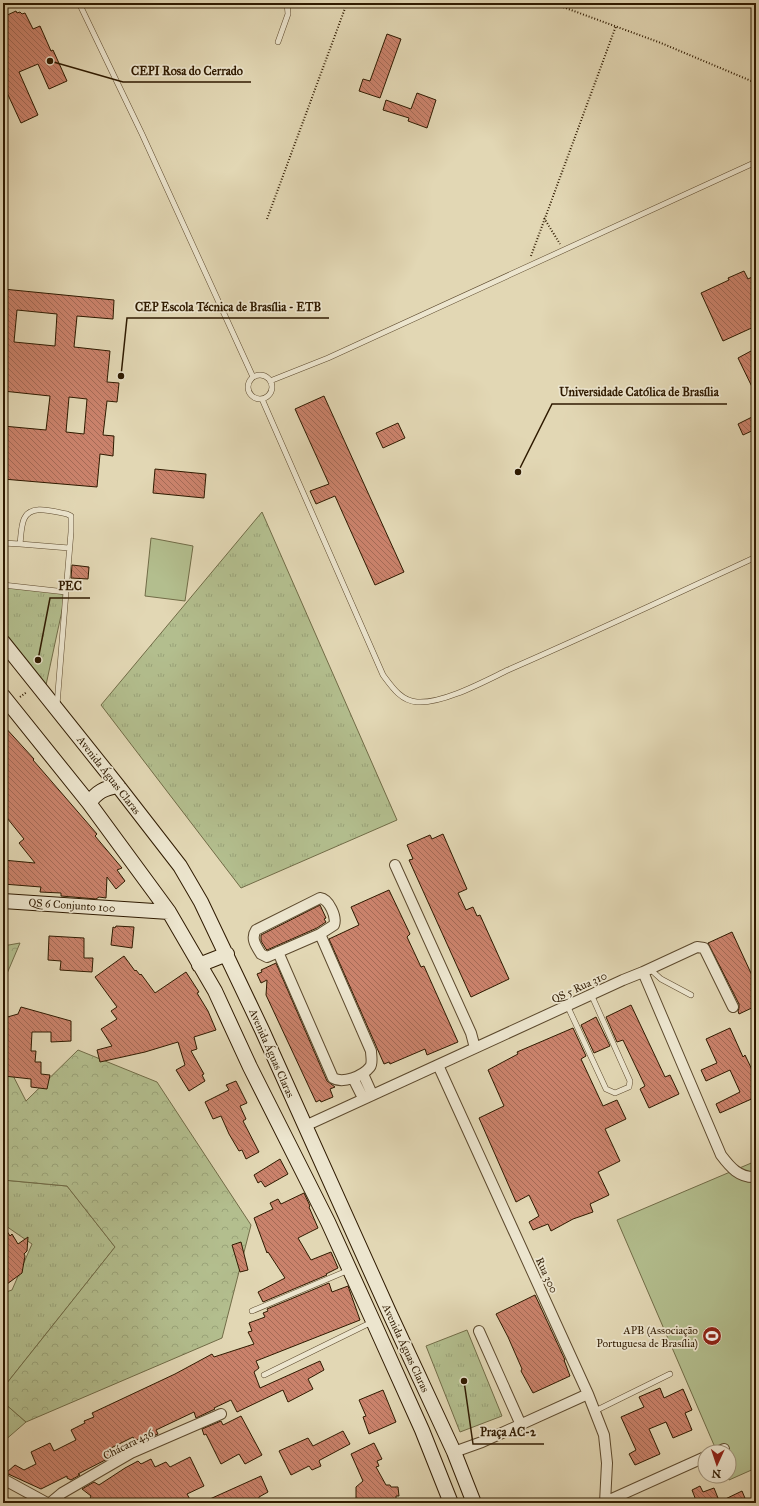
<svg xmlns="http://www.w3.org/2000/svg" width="759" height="1506" viewBox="0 0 759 1506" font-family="'IM FELL Great Primer',serif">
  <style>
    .grass { fill: url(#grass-tufts); stroke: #716c47 }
    .forest { fill: url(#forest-crowns); stroke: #716c47 }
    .garden { fill: #b3be8e; stroke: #716c47 }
    .building { fill: url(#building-back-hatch); stroke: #2f1a00; fill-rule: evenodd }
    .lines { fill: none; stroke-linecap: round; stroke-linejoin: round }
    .lane-casing { stroke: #5c492d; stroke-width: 6 }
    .street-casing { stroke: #5c492d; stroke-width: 12 }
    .secondary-casing { stroke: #2f1a00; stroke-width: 16 }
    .path { stroke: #2f1a00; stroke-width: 2; stroke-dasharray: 1 2; stroke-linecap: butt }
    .lane { stroke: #ece5ce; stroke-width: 5 }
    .street { stroke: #ece5ce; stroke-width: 10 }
    .secondary { stroke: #ece5ce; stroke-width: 14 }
    .labels { text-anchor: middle; stroke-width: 3.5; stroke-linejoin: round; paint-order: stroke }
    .street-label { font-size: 11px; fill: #2f1a00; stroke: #ece5ce }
    .poi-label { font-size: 11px; fill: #2f1a00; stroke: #ece5ce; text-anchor: end }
    .leader { fill: none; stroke: #2f1a00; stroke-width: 1.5 }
    .callout-dot { fill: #2f1a00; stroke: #ece5ce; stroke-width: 1.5 }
    .callout-label { font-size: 12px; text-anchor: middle; font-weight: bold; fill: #2f1a00; stroke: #ece5ce; stroke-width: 3.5; stroke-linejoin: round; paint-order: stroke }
  </style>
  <defs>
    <pattern id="grass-tufts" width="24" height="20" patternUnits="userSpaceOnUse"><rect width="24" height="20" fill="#b3be8e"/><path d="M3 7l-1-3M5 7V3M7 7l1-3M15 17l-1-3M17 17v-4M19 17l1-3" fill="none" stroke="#9aa379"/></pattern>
    <pattern id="forest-crowns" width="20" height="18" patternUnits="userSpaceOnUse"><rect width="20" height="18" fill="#b3be8e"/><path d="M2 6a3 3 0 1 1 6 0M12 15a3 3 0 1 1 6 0" fill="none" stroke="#9aa379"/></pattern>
    <pattern id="building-back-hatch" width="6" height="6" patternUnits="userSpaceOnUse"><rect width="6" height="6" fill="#ca826b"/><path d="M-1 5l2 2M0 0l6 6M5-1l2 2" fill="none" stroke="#a46a56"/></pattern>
  </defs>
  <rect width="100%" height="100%" fill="#e2d7b4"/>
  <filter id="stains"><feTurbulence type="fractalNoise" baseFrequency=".005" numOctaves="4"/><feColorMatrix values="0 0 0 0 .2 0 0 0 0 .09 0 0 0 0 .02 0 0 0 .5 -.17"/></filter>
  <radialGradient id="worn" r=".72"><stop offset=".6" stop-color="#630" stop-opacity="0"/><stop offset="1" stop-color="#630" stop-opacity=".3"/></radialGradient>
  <path class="grass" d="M262 512 397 820 241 888 101 705Z
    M3 585 66 592 46 685 3 632Z
    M3 1180 67 1186 115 1247 3 1388V1293L12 1290 32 1244 3 1224Z
    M467 1330 502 1416 460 1432 426 1346Z
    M3 1402 26 1422 3 1442Z"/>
  <path class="forest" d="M20 943 3 983V946Z
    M78 1050 157 1082 251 1225 222 1338 26 1422 3 1402V1388L115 1247 67 1186 3 1180V1056L26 1101Z"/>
  <path class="garden" d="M151 538 193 546 185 601 145 596Z
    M756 1161V1468L729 1480 727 1476H729V1452H717L617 1220Z"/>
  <path class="building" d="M16 11 17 13 20 12 22 14 25 13 33 29 40 26 51 51 53 50 67 81 49 89 38 64 19 72 38 115 21 123 3 84V39L6 38 3 31V17Z
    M387 34 401 39 380 98 359 91 363 79 370 81Z
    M417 93 436 100 427 128 408 121 409 118 383 110 386 100 411 109Z
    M744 271 748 279 756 275V326L723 341 701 293 729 280 728 278Z
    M3 289 114 300 113 319 77 316 74 347 110 351 107 382 119 383 117 402 107 401 103 435 114 436 113 456 100 454 97 487 3 479 6 446 3 445V426L46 430 50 396 3 391ZM17 310 57 314 55 346 14 342ZM69 397 87 399 84 434 66 432Z
    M751 351 756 363V395L738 358Z
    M324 396 404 572 375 585 335 496 316 504 310 491 329 484 295 409Z
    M752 417 756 426V429L743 435 738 424Z
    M398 423 405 438 383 448 376 433Z
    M155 469 206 474 204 498 153 493Z
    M72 565 89 567 88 579 71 578Z
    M3 725 34 759 33 760 97 834 95 836 122 868 117 870 125 881 116 889 107 877 106 898 99 897 96 899 61 896V893L40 892 41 887 3 884V860L35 863 19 843 24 839 3 813Z
    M443 834 467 889 458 893 466 910 473 907 477 916 480 915 509 979 471 997 409 860 413 859 407 845 430 835 432 839Z
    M389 890 410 934 407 937 421 967 424 966 458 1042 427 1055 425 1049 390 1064 389 1062 384 1064 329 939 359 925 351 907Z
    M320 905 326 918 324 919 326 922 317 928 267 950 266 949 261 941V935Z
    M116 926 134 927 132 948 111 945 113 927 115 928Z
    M732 932 756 984V1006L739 1014 738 1011 739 1008V1004L708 943Z
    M49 936 84 938V958H93L92 972 60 970 61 961 48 960Z
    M124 956 135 971 136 970 140 975 141 974 155 993 186 972 199 992 197 993 208 1011 216 1030 194 1037 197 1049 191 1051 204 1074 202 1075 205 1081 189 1091 176 1070 185 1065 178 1042 145 1052 100 1062 97 1050 112 1046 101 1029 117 1019 111 1011 117 1007 95 977Z
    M276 963 327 1081 335 1087 330 1089 333 1097 321 1102 320 1100 316 1102 266 995 267 980 261 983 257 974 262 972 261 970Z
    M631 1005 665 1077 670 1075 679 1094 649 1108 640 1089 645 1086 623 1040 617 1042 606 1017Z
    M21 1007 71 1021V1041L51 1042V1032H32L31 1051H36L35 1062H41V1074L50 1075 47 1089 31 1087V1079L4 1076 7 1041 3 1039 4 1018 18 1014Z
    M596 1017 610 1046 594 1053 581 1025Z
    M573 1028 586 1056 581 1059 603 1106 617 1100 626 1119 605 1129 620 1161 598 1172 609 1195 590 1204 593 1212 573 1219 551 1231 548 1224 533 1230 529 1222 539 1216 529 1195 516 1202 479 1118 504 1106 488 1070 518 1054 517 1052Z
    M730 1028 743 1057 745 1055 756 1078V1097L720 1113 716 1104 740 1092 730 1070 706 1081 701 1070 717 1063 706 1039Z
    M236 1081 247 1103 240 1106 246 1119 243 1121 259 1152 246 1159 242 1150 239 1151 229 1134 221 1116 213 1119 205 1102 229 1090 226 1085Z
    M280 1159 288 1174 265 1187 261 1181 258 1183 254 1175Z
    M304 1193 310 1206 309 1207 318 1228 298 1238 311 1260 331 1252 338 1268 326 1274 327 1275 263 1302 258 1292 285 1278 268 1252 267 1253 254 1218 273 1209 270 1203 278 1199 281 1204Z
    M3 1225 10 1236 12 1234 18 1244 28 1237 27 1251 24 1254 25 1256 22 1273 3 1287Z
    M241 1242 248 1270 240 1272 232 1245Z
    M329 1283 332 1292 348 1286 360 1320 256 1361 259 1368 254 1372 260 1388 320 1361 324 1370 308 1379 313 1389 288 1402 283 1390 237 1412 231 1400 214 1408 215 1409 196 1418 194 1412 156 1430 158 1434 148 1438 146 1435 135 1441 133 1437 109 1449 113 1456 78 1474 80 1475 71 1480 67 1478V1476L41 1489 6 1473 15 1465 24 1470 36 1464 31 1452 50 1443 54 1451 76 1440 71 1430 85 1423 84 1421 94 1417 92 1413 175 1374 212 1354 214 1357 254 1344 248 1332 252 1331 249 1323 265 1317 263 1313 268 1311 267 1309Z
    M535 1295 565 1360H564L570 1376 533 1393 521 1371 522 1369 508 1337 496 1314Z
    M660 1388 664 1398 683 1389 692 1410 685 1413 692 1430 673 1438 666 1422 649 1429 660 1454 635 1465 629 1454 636 1450 621 1417 644 1407 639 1397Z
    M383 1390 396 1422 369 1434 363 1417 366 1416 359 1400Z
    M241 1416 262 1455 245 1464 239 1454 221 1464 206 1434 204 1435 202 1429 221 1421 223 1425Z
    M343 1431 350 1444 320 1460 319 1461 321 1466 312 1470 309 1466 291 1475 279 1451 308 1438 313 1446Z
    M374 1443 382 1459 377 1461 379 1466 376 1467 386 1485H390L391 1487H398L399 1496H396V1503H356V1487L363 1481 351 1454Z
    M190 1457 204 1486 187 1494 192 1503H88L91 1496 82 1489 94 1482 99 1485 125 1468 138 1461 141 1464 151 1459 155 1467 166 1462 170 1467Z
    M261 1476 268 1492 259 1497 258 1503H201Z
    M700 1486 703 1492 714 1488 718 1498 707 1503H697L692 1490Z
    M742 1491 747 1503H717Z"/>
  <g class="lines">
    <defs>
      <path id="lane" d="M79 3 142 134 253 377
        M278 42 288 14 287 3
        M248 387a12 12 0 1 1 24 0a12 12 0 1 1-24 0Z
        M270 381 328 358 756 162
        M262 399 383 675C392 687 401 701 417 702 443 704 485 681 508 670 591 634 674 595 756 557
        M3 543 20 544
        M3 585 66 592 57 705
        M66 592 71 532V516L67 514C54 512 31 503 24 519 21 526 21 536 20 544L69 548
        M650 969 661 979 691 995
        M567 1005 606 1089 615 1093 629 1087 630 1081 591 994
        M252 1311 349 1270
        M264 1375 372 1322
        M595 1411 670 1374"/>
      <path id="street" d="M395 865 471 1033 475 1048
        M320 898C329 899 337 917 334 925L320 934 267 957 261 954C257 947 250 939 256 930Z
        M278 952 333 1078C343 1084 363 1076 370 1067 373 1063 371 1056 371 1051L320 934
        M643 972 697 947 704 948 733 1007
        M438 1065 588 1394 604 1435 607 1463 605 1503
        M363 1074 372 1094
        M353 1078 363 1098
        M305 1126 623 980 643 972 721 1155C730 1167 739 1178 756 1177
        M479 1331 521 1425
        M454 1452 482 1442 588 1394
        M717 1452 724 1449
        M3 1479 47 1503
        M605 1502 705 1457
        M50 1503 62 1493 131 1453 221 1414"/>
      <path id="secondary" d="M3 642 118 786 180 866 201 902 262 1030 389 1312 454 1452 474 1503
        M3 696 89 803 169 912 215 991 250 1067 328 1222 373 1321 422 1430 451 1503
        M89 803C97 792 104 788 118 786
        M3 901 169 912
        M199 965 227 954"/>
    </defs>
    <use href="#lane" class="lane-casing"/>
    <use href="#street" class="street-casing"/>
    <use href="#secondary" class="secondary-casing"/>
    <path class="path" d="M552 3 661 43 756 83
      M544 218 560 244
      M267 219 347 3
      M531 256 616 26
      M20 697 27 692"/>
    <use href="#lane" class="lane"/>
    <use href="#street" class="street"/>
    <use href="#secondary" class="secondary"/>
  </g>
  <defs>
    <symbol id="stadium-disc" viewBox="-11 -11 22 22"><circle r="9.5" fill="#8f2418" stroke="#ece5ce"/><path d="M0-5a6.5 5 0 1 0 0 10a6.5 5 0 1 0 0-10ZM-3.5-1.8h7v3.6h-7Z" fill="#fff"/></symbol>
  </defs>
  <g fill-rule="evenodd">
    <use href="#stadium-disc" x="701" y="1325" width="22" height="22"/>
  </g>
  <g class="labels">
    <g class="street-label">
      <text transform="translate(109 775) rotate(52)" y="4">Avenida Águas Claras</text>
      <text transform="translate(72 905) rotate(4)" y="4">QS 6 Conjunto 100</text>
      <text transform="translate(579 987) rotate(-25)" y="4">QS 5 Rua 310</text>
      <text transform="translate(272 1053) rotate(66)" y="4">Avenida Águas Claras</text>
      <text transform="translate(547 1275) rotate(65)" y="4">Rua 300</text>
      <text transform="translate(406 1348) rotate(65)" y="4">Avenida Águas Claras</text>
      <text transform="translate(128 1444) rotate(-27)" y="4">Chácara 436</text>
    </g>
    <g class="poi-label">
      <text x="698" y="1334">APB (Associação<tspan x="698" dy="13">Portuguesa de Brasília)</tspan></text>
    </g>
  </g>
  <path class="leader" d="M50 61L123 82H251M121 376L127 318H329M518 472L552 404H727M38 660L50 598H90M464 1381L473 1444H544"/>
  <g class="callout-dot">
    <circle cx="50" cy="61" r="4"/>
    <circle cx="121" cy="376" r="4"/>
    <circle cx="518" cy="472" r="4"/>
    <circle cx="38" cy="660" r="4"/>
    <circle cx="464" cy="1381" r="4"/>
  </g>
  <g class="callout-label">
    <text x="187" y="75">CEPI Rosa do Cerrado</text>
    <text x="228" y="311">CEP Escola Técnica de Brasília - ETB</text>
    <text x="639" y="396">Universidade Católica de Brasília</text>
    <text x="70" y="590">PEC</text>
    <text x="508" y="1436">Praça AC-2</text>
  </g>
  <rect width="759" height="1506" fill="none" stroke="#e2d7b4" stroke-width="16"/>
  <rect x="4" y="4" width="751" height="1498" fill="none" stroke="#2f1a00" stroke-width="2"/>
  <rect x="8" y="8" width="743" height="1490" fill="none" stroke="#2f1a00"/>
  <g transform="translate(717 1464) rotate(183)"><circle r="19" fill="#ece5ce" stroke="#a0947c"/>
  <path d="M0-3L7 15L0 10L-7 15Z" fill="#8f2418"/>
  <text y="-6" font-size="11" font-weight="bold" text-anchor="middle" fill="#2f1a00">N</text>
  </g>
  <rect width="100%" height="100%" filter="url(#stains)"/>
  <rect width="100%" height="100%" fill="url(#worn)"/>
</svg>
